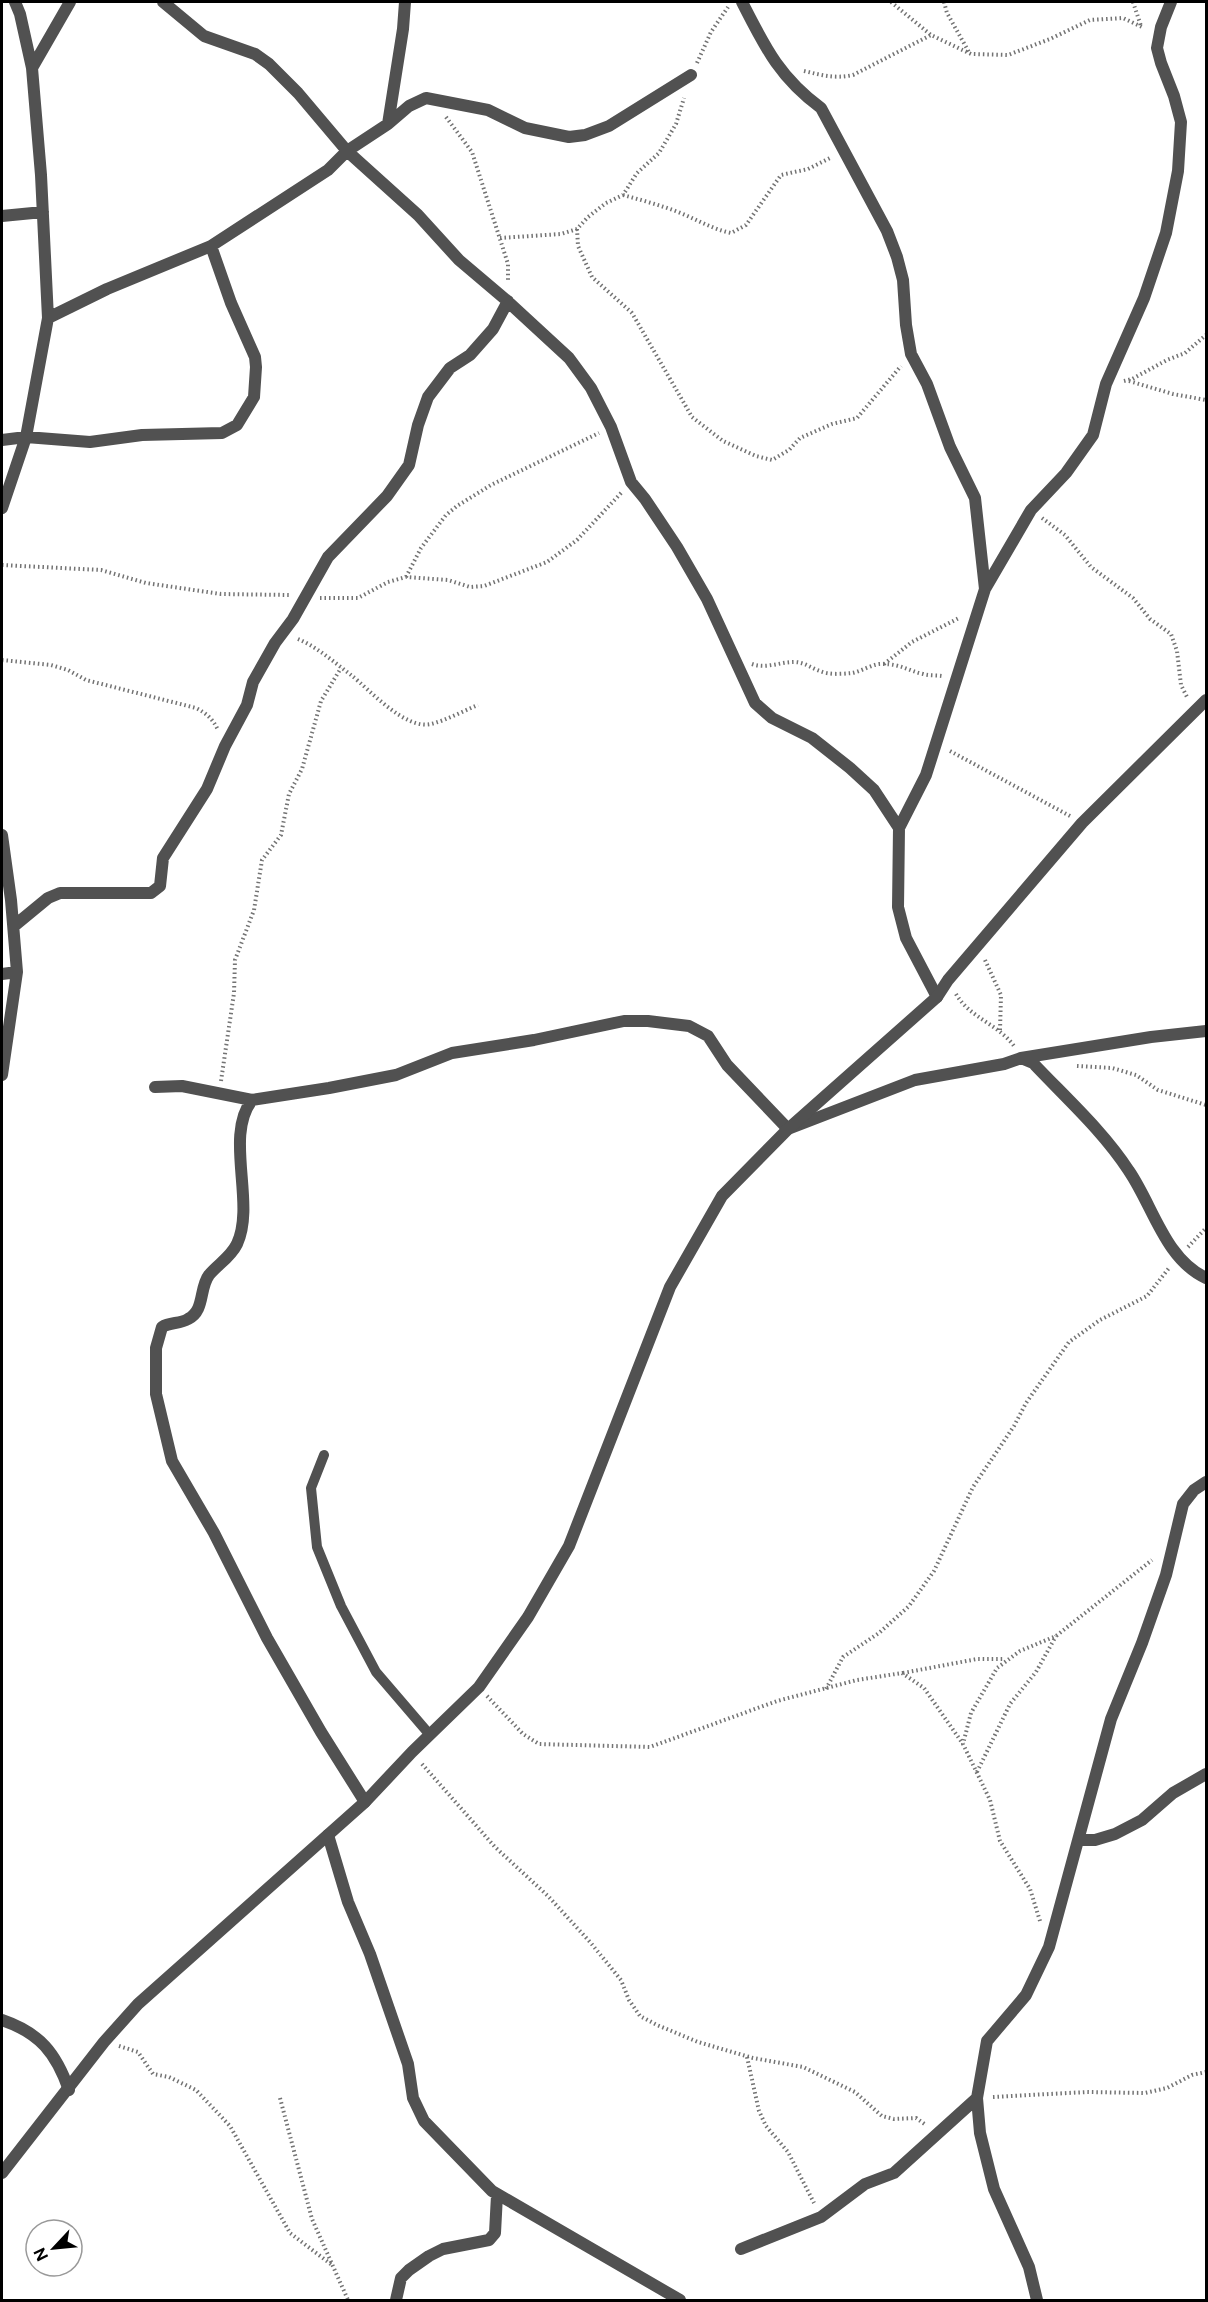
<svg xmlns="http://www.w3.org/2000/svg" width="1208" height="2302" viewBox="0 0 1208 2302" font-family="'Public Sans',sans-serif">
  <style>
    .lines { fill: none; stroke-linecap: round; stroke-linejoin: round }
    .path { stroke: #737373; stroke-width: 4; stroke-dasharray: 1.5 3; stroke-linecap: butt }
    .service { stroke: #515151; stroke-width: 10 }
    .minor { stroke: #515151; stroke-width: 12 }
    .tertiary { stroke: #515151; stroke-width: 12 }
  </style>
  <rect width="100%" height="100%" fill="#fff"/>
  <g class="lines">
    <path class="path" d="M891 2 931 35 971 54 1008 55 1050 39 1090 20 1123 18 1142 27
      M944 2 947 13 970 54
      M1133 2 1141 26
      M697 63 711 32 728 7
      M804 71C821 75 835 79 853 75L931 35
      M446 117 472 152 508 264V281
      M623 195C641 200 660 205 678 212 696 219 712 229 731 233L746 225 781 175 808 169 832 157
      M577 229 578 246 592 277 632 313 692 417 723 441 756 456 772 460 789 450 800 438 832 424 857 418 901 366
      M500 238 561 234 577 229 588 217 606 203 623 195 637 173 659 153 676 124 684 98
      M1124 381 1132 379 1167 360 1185 353 1206 335
      M1129 381 1173 394 1206 400
      M1042 518 1065 535 1091 567 1133 598 1150 619 1171 634 1177 651 1181 685 1187 697
      M2 565 101 570 146 583 221 594 289 595
      M406 577 421 548 446 515 457 506 491 485 599 433
      M320 598H358L388 582 406 577 448 580 470 587 484 586 547 562 577 540 622 492
      M298 639C317 647 334 662 351 675 370 690 405 730 431 724 447 720 463 711 478 705
      M2 660 51 665 68 670 86 680 196 708C206 713 213 719 218 730
      M752 664C766 669 780 662 794 662 804 662 811 668 820 671 829 675 842 674 852 673 863 671 873 663 883 664 901 664 909 671 923 674 929 676 936 675 942 676
      M884 664 912 642 959 618
      M950 751 1070 816
      M985 960 1001 995 1000 1030
      M956 994C970 1018 998 1024 1014 1046
      M1077 1066 1112 1068 1136 1075 1158 1090 1206 1105
      M221 1081 234 993 235 960 254 910 262 860 281 835 289 794 302 769 321 701 341 668
      M1188 1247 1206 1228
      M903 1673 977 1659H1005
      M826 1689 843 1657 879 1633 909 1606 934 1571 973 1487 1014 1426 1026 1403 1069 1342 1100 1320 1147 1296 1169 1268
      M487 1696 523 1734 539 1744 650 1747 777 1701 857 1680 902 1673 924 1688 963 1744
      M422 1764 495 1847 548 1896 590 1942 621 1980 629 2000 640 2016 657 2025 698 2042 753 2058 803 2067 855 2092 882 2116 894 2119 916 2118 926 2125
      M977 1772 1010 1704 1036 1672 1056 1636
      M1040 1921 1030 1889 1000 1841 990 1800 963 1744 971 1713 997 1668 1020 1651 1056 1636 1152 1560
      M119 2046 138 2052 153 2074 169 2077 196 2090 230 2126 290 2233 332 2265
      M747 2057 759 2111 766 2126 788 2152 814 2203
      M993 2097 1087 2092 1145 2093 1167 2088 1192 2075 1206 2072
      M280 2098 312 2219 348 2300"/>
    <path class="service" d="M324 1455 311 1488 317 1547 341 1606 376 1672 430 1735"/>
    <path class="minor" d="M163 2 204 36 255 54 269 64 298 93 347 151 418 215 459 260 505 299 569 358 591 388 611 427 631 482 645 499 677 547 707 599 755 703 772 718 812 738 850 768 874 790 899 828
      M742 2C765 47 779 77 821 108L887 231 897 257 903 280 906 325 911 354 927 384 950 447 975 498 985 589
      M32 68 70 2
      M388 124 403 29 405 2
      M2 216 43 212
      M48 318 107 289 211 246 328 170 347 151 388 124 409 106 426 98 488 110 525 128 569 137 585 135 609 126 691 75
      M2 440 26 437 90 442 142 435 222 433 237 425 254 397 256 367 255 357 231 303 211 246
      M2 508 26 437 48 318 41 175 32 68 20 14 15 2
      M2 835 11 900 17 972 2 1075
      M14 926 48 898 60 893H151L160 886 163 858 207 789 225 746 247 705 253 682 275 643 293 619 328 557 387 496 409 465 418 425 428 397 450 368 470 355 493 329 508 301
      M2 974 17 972
      M937 997 906 938 898 907 899 828 926 775 985 589 1031 510 1066 473 1093 435 1106 384 1144 298 1166 233 1178 171 1181 122 1174 96 1161 63 1157 48 1161 27 1171 2
      M1021 1058 1033 1063C1066 1098 1103 1131 1129 1171 1153 1206 1165 1259 1206 1278
      M155 1087 182 1086 252 1100 329 1088 396 1075 452 1053 534 1040 624 1021H648L689 1026 708 1036 727 1065 788 1129 915 1080 1004 1064 1021 1058 1151 1037 1206 1031
      M252 1100C224 1136 256 1203 237 1244 230 1258 218 1264 209 1275 199 1288 205 1311 188 1319 180 1324 170 1322 162 1327L156 1348V1394L172 1461 214 1533 267 1638 321 1732 365 1802
      M328 1835 348 1902 370 1954 408 2064 413 2098 424 2121 492 2191 680 2300
      M1080 1840H1095L1115 1834 1142 1820 1173 1793 1206 1774
      M2 2020C40 2033 56 2053 69 2090
      M741 2249 821 2217 865 2184 894 2173 977 2098
      M396 2300 401 2278 409 2270 429 2256 443 2249 489 2240 495 2233 497 2195
      M1037 2300 1029 2267 994 2189 980 2133 977 2098 987 2041 1026 1995 1049 1947 1111 1719 1142 1643 1166 1575 1183 1504 1194 1490 1206 1482"/>
    <path class="tertiary" d="M2 2173 104 2042 138 2004 365 1802 412 1752 479 1687 528 1617 569 1546 670 1287 722 1196 788 1129 937 997 948 980 1082 823 1206 700"/>
  </g>
  <rect width="1208" height="2302" fill="none" stroke="#000000" stroke-width="6"/>
  <g transform="translate(54 2248) rotate(244)"><circle r="28" fill="#ffffff" stroke="#999999" stroke-width="1.5"/>
  <path d="M0-4.5L10 22L0 15L-10 22Z" fill="#000000"/>
  <text y="-9" font-size="16" font-weight="bold" text-anchor="middle" fill="#000000">N</text>
  </g>
</svg>
